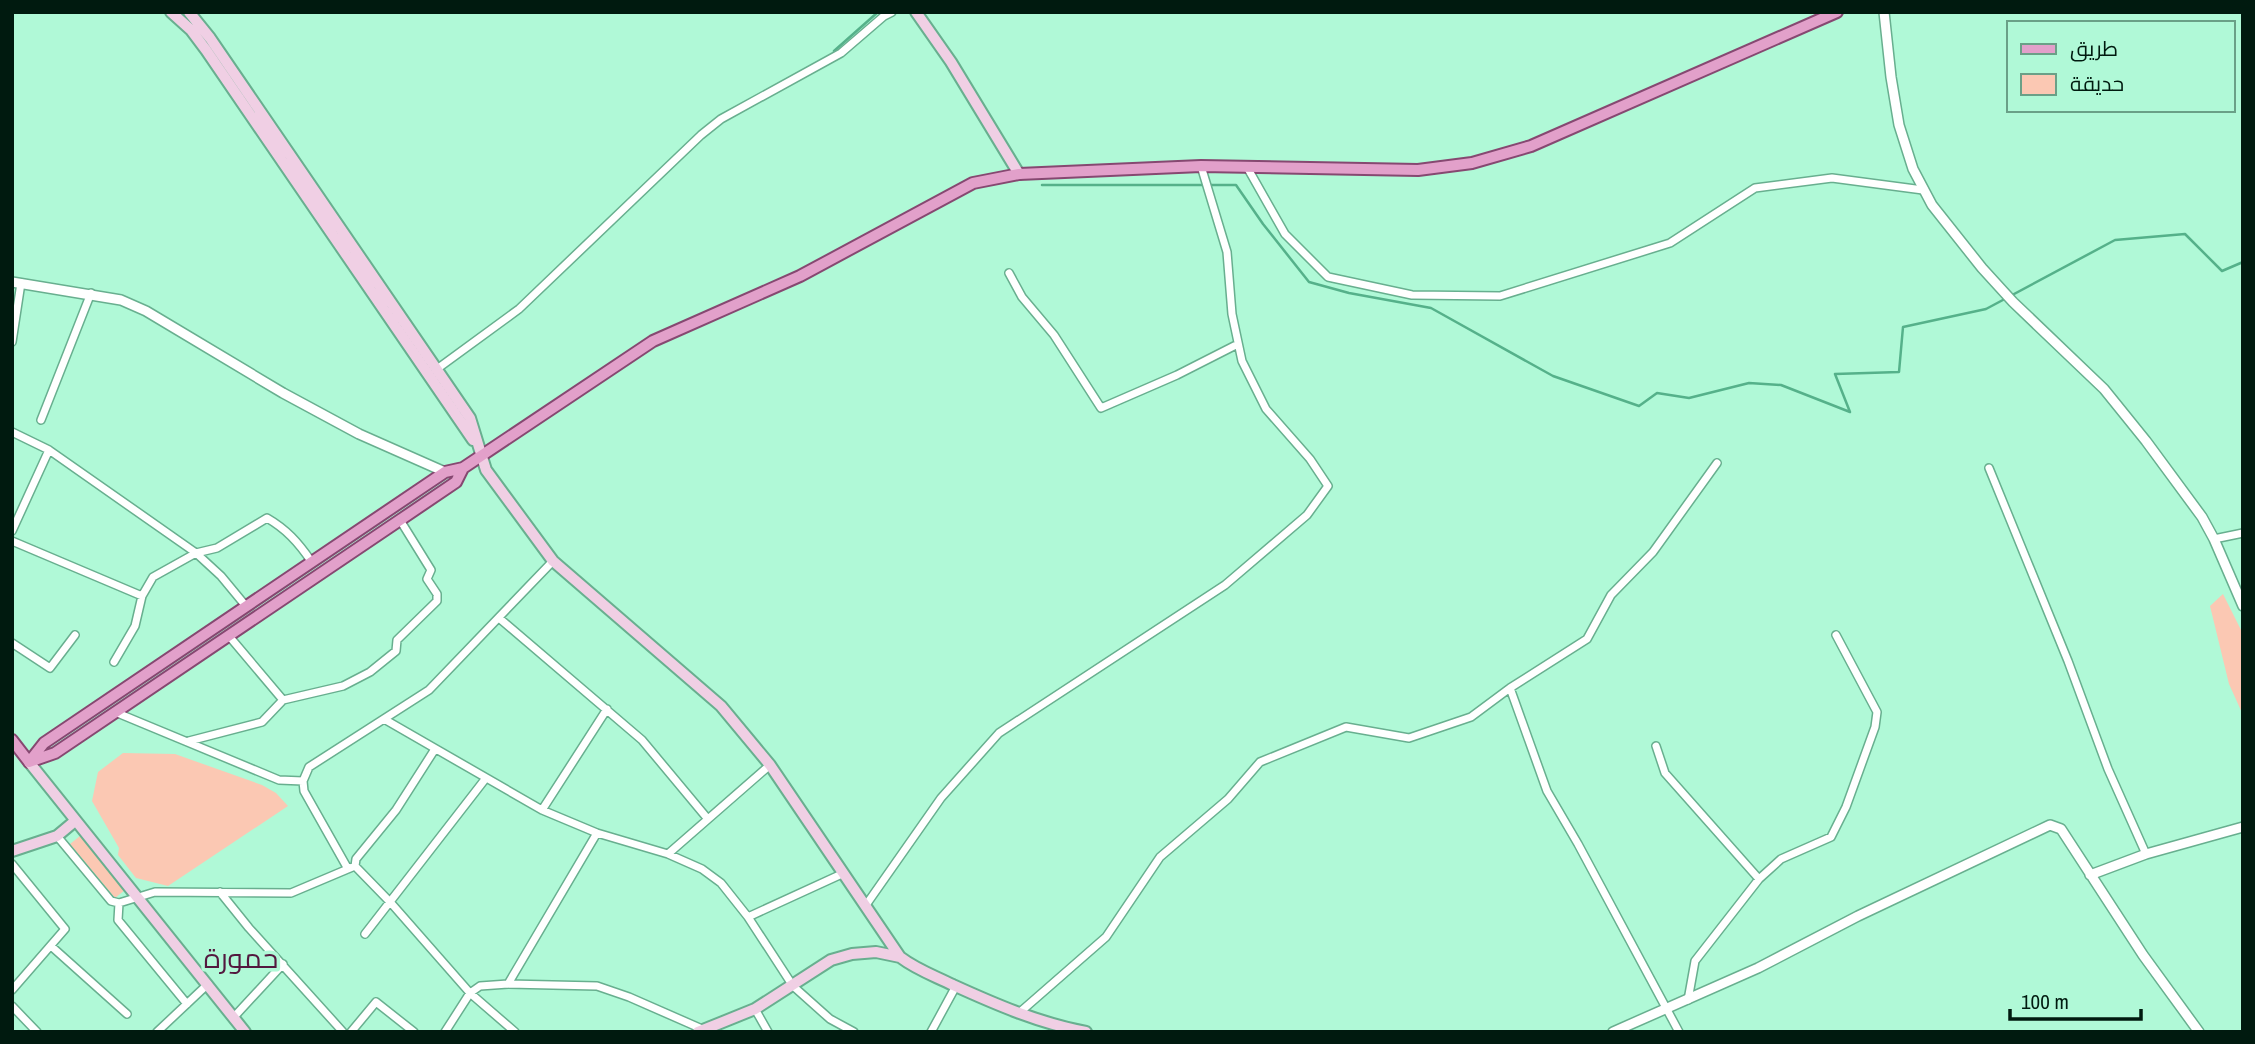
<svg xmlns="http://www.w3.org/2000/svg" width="2255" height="1044" viewBox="0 0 2255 1044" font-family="'Archivo Narrow',Cairo,sans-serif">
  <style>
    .green { fill: #fbc8b3 }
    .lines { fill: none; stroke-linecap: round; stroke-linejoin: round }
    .stream { stroke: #55b18a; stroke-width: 2.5 }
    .minor-casing { stroke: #68af8f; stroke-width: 10 }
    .tertiary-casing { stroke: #68af8f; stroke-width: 12 }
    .secondary-casing { stroke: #68af8f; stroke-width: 14 }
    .primary-casing { stroke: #864871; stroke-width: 14 }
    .minor { stroke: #fff; stroke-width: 7 }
    .tertiary { stroke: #fff; stroke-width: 9 }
    .secondary { stroke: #f0cfe4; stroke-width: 10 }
    .primary { stroke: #e2a0ca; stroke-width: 10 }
    .labels { text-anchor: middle; stroke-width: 7; stroke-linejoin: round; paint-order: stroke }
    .quarter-label { font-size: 28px; fill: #53183f; stroke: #b0f9d7 }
  </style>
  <rect width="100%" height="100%" fill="#b0f9d7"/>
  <path class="green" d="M2223 594 2243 634V715L2229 684 2210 606Z
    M123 753 175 754 262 785 276 793 288 806 168 886 136 878 118 855 119 848 92 801 98 772Z
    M80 836 125 890 115 898 70 844Z"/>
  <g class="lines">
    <path class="stream" d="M834 51 878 12
      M1042 185H1203
      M1210 185H1236L1263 224 1309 282 1349 293 1431 308 1553 376 1639 406 1657 393 1689 398 1749 383 1781 385 1850 412 1835 374 1899 372 1903 327 1986 309 2115 240 2185 234 2222 271 2243 262"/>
    <defs>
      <path id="minor" d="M1247 167 1285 234 1328 277 1412 295 1500 296 1670 243 1755 188 1832 178 1923 190
        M1009 273 1022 297 1054 335 1101 408 1177 375 1238 344
        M12 342 21 283
        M437 369 519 309 701 135 721 119 841 53 884 16 892 12
        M41 420 91 293
        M12 432 49 450 196 553 221 576 245 605
        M1989 468 2068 661 2108 769 2146 854
        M12 531 49 450
        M2214 539 2243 533
        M12 541 142 596 153 577 196 553 217 548 267 518C286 529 298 542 311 561
        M499 618 642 740 707 818
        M229 636 283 700
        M12 643 50 668 75 635
        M114 662 135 626 142 596
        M1510 688 1547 791 1578 844 1679 1032
        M115 712 279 780 303 781
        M384 719 542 810 597 833 668 854 702 869 721 883 748 917 793 986 830 1019 854 1032
        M189 741 262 722 283 700 343 686 370 672 396 651 397 640 437 601V594L427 579 431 570 400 520
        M1656 746 1665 773 1759 879
        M542 810 607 709
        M57 836 111 901 119 903 155 892 291 893 355 866 391 903 470 993 480 986 508 984 597 986 629 997 702 1029
        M668 854 770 765
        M12 864 65 929 12 990
        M355 866 356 859 396 810 435 749
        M348 869 304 791 303 781 309 767 429 690 553 561
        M220 892 249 928 343 1032
        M119 903 118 920 187 1004
        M866 905 941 798 999 733 1225 585 1307 515 1328 486 1310 459 1266 409 1242 361 1232 314 1227 252 1201 166
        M748 917 844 873
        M365 934 486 778
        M51 946 127 1014
        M508 984 597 833
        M1688 1000 1695 961 1759 879 1781 859 1831 837 1846 807 1875 727 1877 712 1836 635
        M12 1006 37 1032
        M755 1009 768 1032
        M1019 1013 1106 937 1160 857 1228 799 1260 762 1346 727 1409 738 1471 717 1510 688 1587 639 1611 595 1653 552 1717 463
        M234 1017 283 964
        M157 1032 208 984
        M351 1032 376 1002 414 1032
        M445 1032 470 993 515 1032
        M931 1032 956 986"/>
      <path id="tertiary" d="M1884 12 1891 77 1899 125 1913 169 1932 205 1982 268 2013 302 2104 389 2146 441 2202 517 2214 539 2243 606
        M12 282 121 300 146 311 283 393 359 434 445 472
        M2090 875 2146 854 2243 827
        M1613 1032 1758 968 1858 916 2050 825 2061 829 2143 955 2199 1032"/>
      <path id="secondary" d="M171 12 191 30 206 50 473 440
        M189 12 210 38 470 418 486 470 553 561 721 706 770 765 900 957C917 970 935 976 953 985 997 1005 1039 1023 1086 1032
        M916 12 951 62 1019 174
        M29 762 245 1032
        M12 851 57 836 75 821
        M698 1032 755 1009 831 960 852 954 876 952 900 957"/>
      <path id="primary" d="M12 740 29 762
        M29 762 44 743 445 472 463 468 653 341 800 276 973 183 1019 174 1201 166 1418 170 1472 163 1531 146 1837 12
        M29 762 55 753 400 520 456 482 463 468"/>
    </defs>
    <use href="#minor" class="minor-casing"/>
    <use href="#tertiary" class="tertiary-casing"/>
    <use href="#secondary" class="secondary-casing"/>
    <use href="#primary" class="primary-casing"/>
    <use href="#minor" class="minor"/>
    <use href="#tertiary" class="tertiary"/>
    <use href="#secondary" class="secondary"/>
    <use href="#primary" class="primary"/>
  </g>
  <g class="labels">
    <g class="quarter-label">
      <text x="241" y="968">حمورة</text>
    </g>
  </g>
  <rect width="2255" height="1044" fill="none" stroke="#001a0f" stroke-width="28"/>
  <rect x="2007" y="21" width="228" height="91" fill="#b0f9d7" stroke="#6aa087" stroke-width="2"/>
  <rect x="2021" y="44" width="35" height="10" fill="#e2a0ca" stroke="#6aa087" stroke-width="2"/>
  <text x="2070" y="56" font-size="21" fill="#001a0f">طريق</text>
  <rect x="2021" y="74" width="35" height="21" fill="#fbc8b3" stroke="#6aa087" stroke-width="2"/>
  <text x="2070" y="91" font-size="21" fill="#001a0f">حديقة</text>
  <path d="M2010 1009v10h131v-10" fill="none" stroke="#001a0f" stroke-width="3.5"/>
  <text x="2021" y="1009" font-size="21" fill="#001a0f" stroke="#b0f9d7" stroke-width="5" paint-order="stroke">100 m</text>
</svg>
